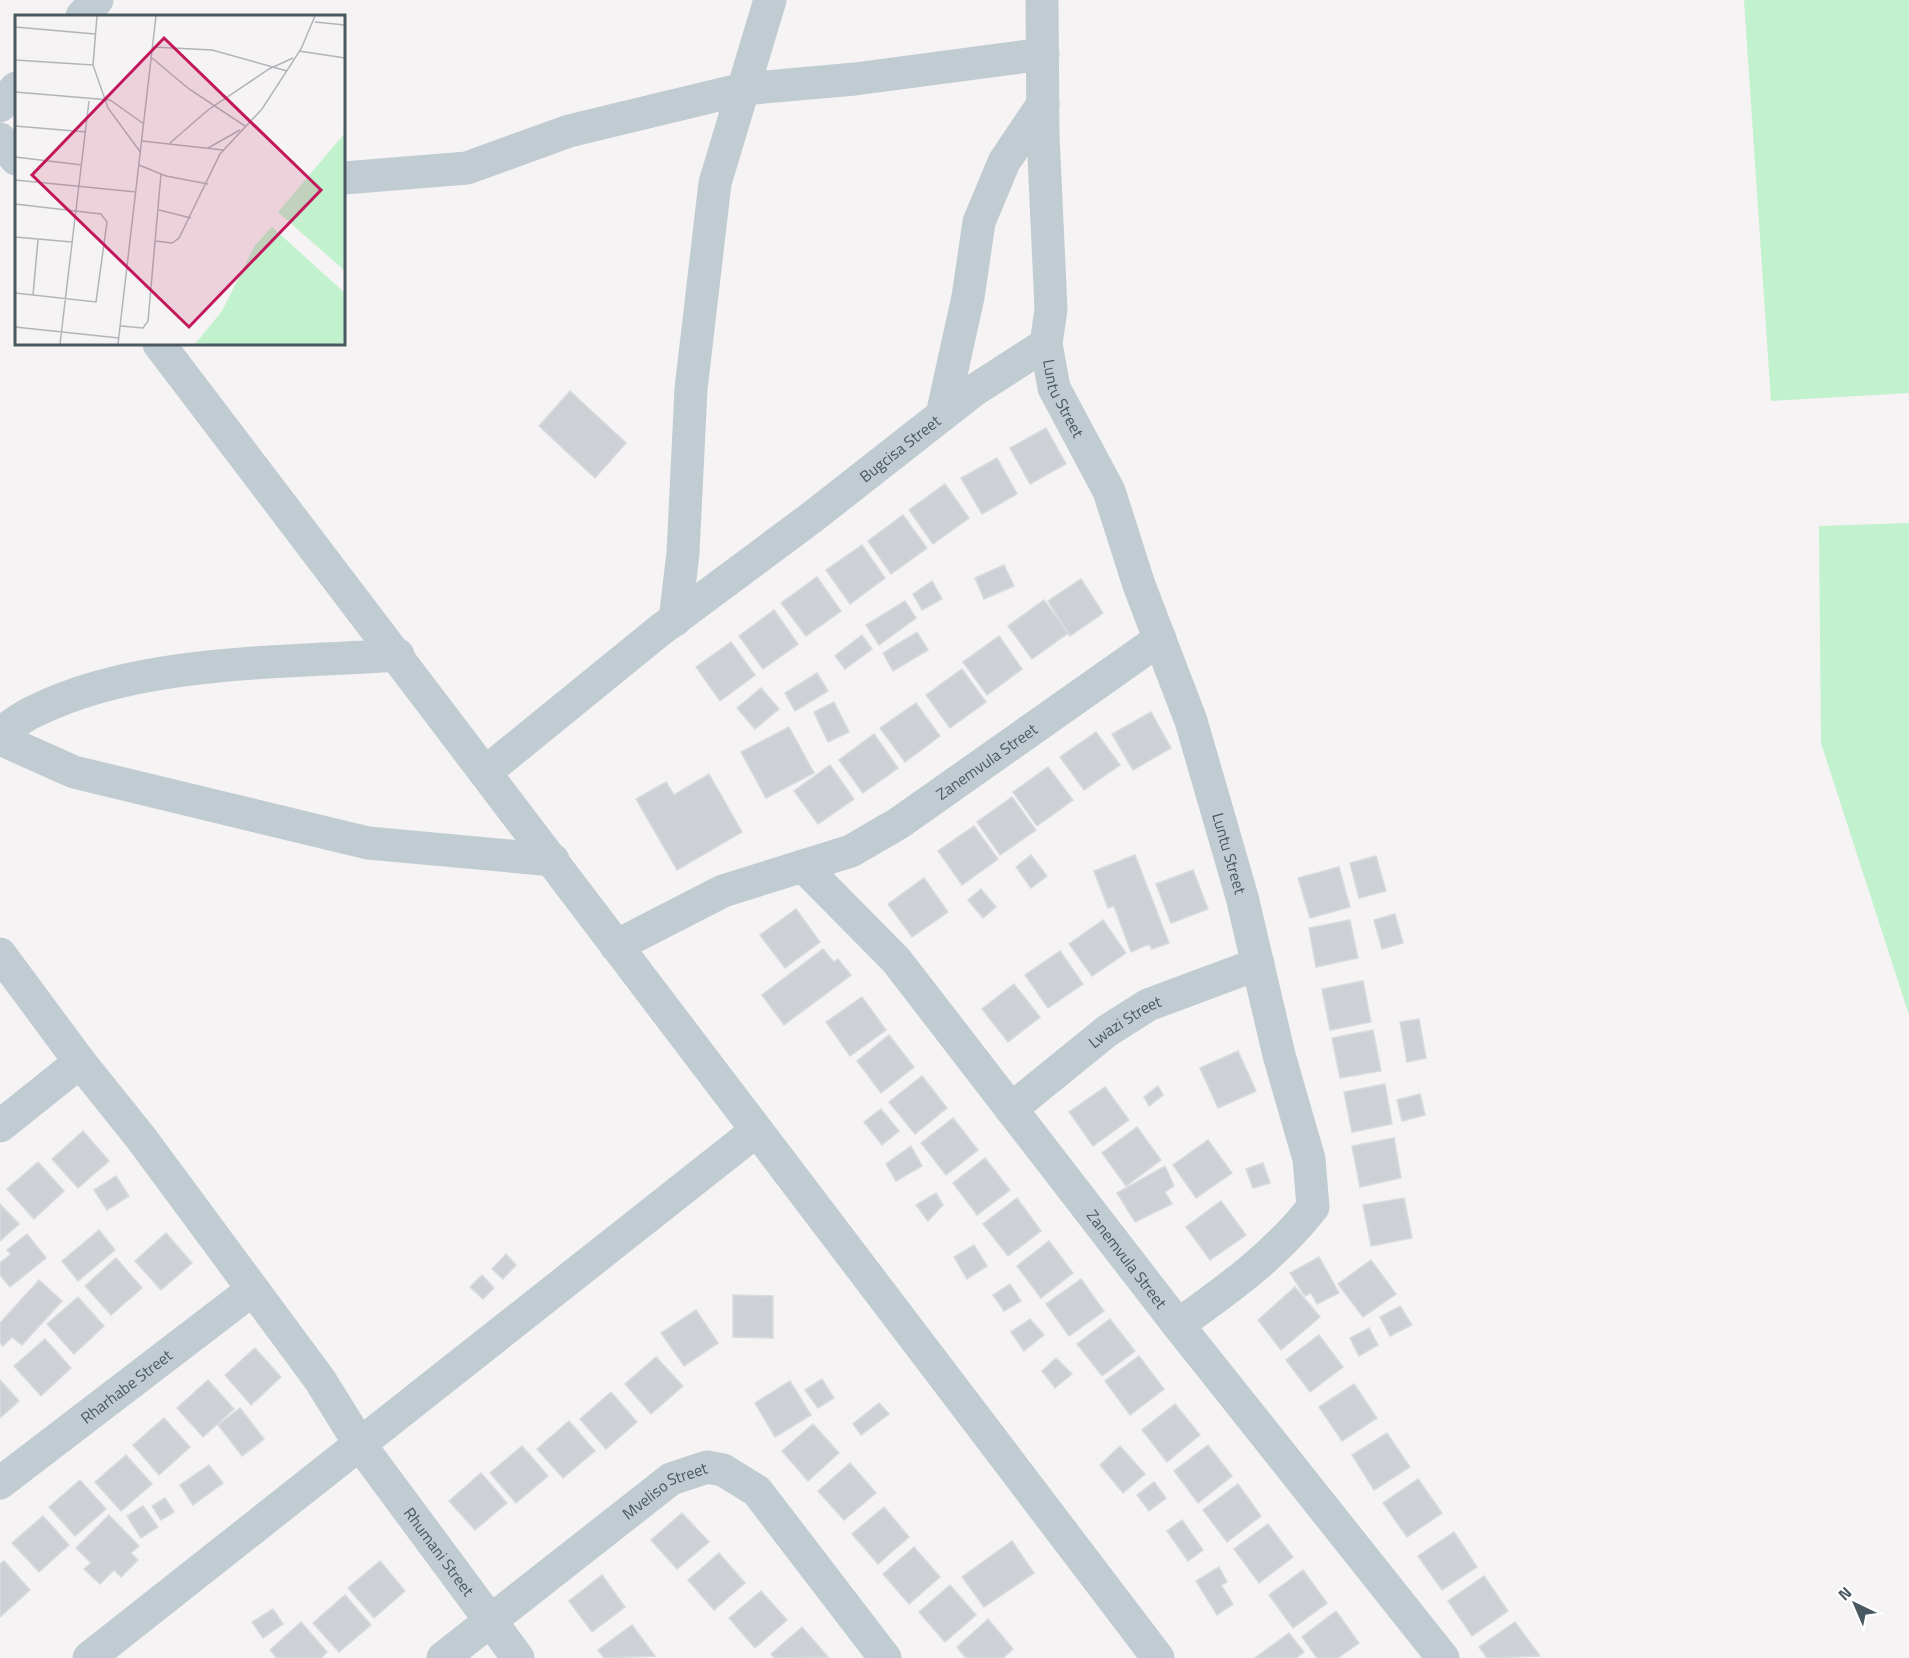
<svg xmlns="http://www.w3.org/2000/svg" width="1909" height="1658" viewBox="0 0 1909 1658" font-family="'Titillium Web',sans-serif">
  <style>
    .green { fill: #c2f1cd }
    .building { fill: #cdd1d5; stroke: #d7dade; stroke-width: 1.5 }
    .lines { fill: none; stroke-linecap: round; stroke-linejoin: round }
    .street { stroke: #c1ccd2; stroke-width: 33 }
    .labels { text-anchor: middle; stroke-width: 4.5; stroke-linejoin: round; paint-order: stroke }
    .street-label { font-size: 16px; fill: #4a5961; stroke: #fff }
    .inset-road { fill: none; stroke: #b1b5b9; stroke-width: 1.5 }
    .view { fill: #c2185b; fill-opacity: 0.15; stroke: #c2185b; stroke-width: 3 }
    .inset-edge { fill: none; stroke: #4a5961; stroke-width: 3 }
  </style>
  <rect width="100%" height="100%" fill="#f5f3f3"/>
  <path class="green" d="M1744 0H1909V393L1771 401Z
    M1909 523V1015L1821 743 1819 526Z"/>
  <path class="building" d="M570 391 626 443 595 478 539 426Z
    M1046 428 1066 464 1030 484 1010 448Z
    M997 458 1017 494 982 514 961 478Z
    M945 484 969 518 933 544 909 510Z
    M903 515 927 548 891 574 868 541Z
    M862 545 885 578 850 604 826 570Z
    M1004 565 1014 586 984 599 975 578Z
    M817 577 841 611 806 636 781 603Z
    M1081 579 1103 613 1070 636 1048 601Z
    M932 581 942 599 922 610 913 594Z
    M1044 600 1068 633 1032 659 1008 626Z
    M905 601 916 618 879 645 866 625Z
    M774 610 798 644 763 669 739 636Z
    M917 632 928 650 893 671 883 653Z
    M862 635 872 649 845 669 835 656Z
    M999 636 1022 669 987 695 963 662Z
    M731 642 755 675 720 701 696 667Z
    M962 669 986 702 950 728 926 695Z
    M817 673 828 691 795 711 785 693Z
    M761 688 779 709 755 729 737 708Z
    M834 702 849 732 828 742 814 712Z
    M916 703 940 736 905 762 880 728Z
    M1151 712 1171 748 1133 770 1112 734Z
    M789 727 814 773 766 798 741 752Z
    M1096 732 1120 765 1084 790 1060 757Z
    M874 734 898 768 863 793 839 760Z
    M830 765 854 799 818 824 794 791Z
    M1048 767 1073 800 1037 826 1013 792Z
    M709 774 742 832 677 870 636 799 666 782 674 795Z
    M1012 797 1036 830 1000 855 977 822Z
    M974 826 998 859 962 885 938 851Z
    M1031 855 1047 876 1031 888 1016 867Z
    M1135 855 1169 943 1152 949 1149 944 1131 952 1114 906 1108 908 1094 871Z
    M1376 856 1386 891 1359 898 1350 863Z
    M1339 867 1350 907 1310 918 1298 878Z
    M1193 870 1208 909 1171 923 1156 884Z
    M924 878 948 912 912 937 888 904Z
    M981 889 996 907 983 918 968 900Z
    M796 909 820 942 785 968 760 935Z
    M1395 914 1403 943 1382 949 1374 920Z
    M1103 920 1126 953 1092 976 1069 944Z
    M1350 920 1358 958 1316 967 1309 928Z
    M823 949 834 962 838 959 851 975 784 1025 762 995Z
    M1060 951 1083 984 1048 1008 1025 975Z
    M1363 981 1371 1022 1330 1030 1322 989Z
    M1014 984 1040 1017 1008 1042 982 1009Z
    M862 997 886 1030 850 1056 826 1022Z
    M1419 1019 1426 1058 1407 1062 1400 1022Z
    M1373 1030 1381 1071 1340 1078 1332 1038Z
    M889 1035 914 1067 881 1093 857 1061Z
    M1238 1051 1256 1091 1218 1108 1200 1068Z
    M922 1076 947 1108 915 1134 889 1102Z
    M1385 1084 1392 1124 1352 1132 1344 1092Z
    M1158 1086 1163 1095 1149 1106 1144 1097Z
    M1105 1087 1129 1120 1093 1146 1069 1112Z
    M1420 1094 1425 1115 1402 1121 1397 1100Z
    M881 1109 899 1131 882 1145 864 1122Z
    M953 1118 978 1150 946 1175 921 1143Z
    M1137 1127 1161 1160 1126 1186 1102 1153Z
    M83 1131 109 1161 78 1188 52 1159Z
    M1394 1138 1401 1178 1360 1187 1352 1146Z
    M1208 1140 1232 1173 1196 1198 1173 1165Z
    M911 1146 922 1166 896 1181 886 1164Z
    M985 1158 1010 1190 977 1215 953 1183Z
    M38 1162 64 1191 34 1219 7 1189Z
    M1263 1163 1270 1183 1253 1188 1246 1169Z
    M1165 1166 1174 1186 1165 1192 1172 1204 1135 1222 1117 1193Z
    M116 1176 129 1196 107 1210 94 1190Z
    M936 1193 943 1205 928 1221 916 1205Z
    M1017 1198 1041 1231 1008 1256 983 1224Z
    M1404 1198 1412 1238 1371 1246 1363 1205Z
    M1221 1201 1246 1235 1210 1260 1186 1227Z
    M0 1204 19 1224 0 1241Z
    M99 1230 115 1250 78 1281 62 1261Z
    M166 1233 192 1263 161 1290 135 1261Z
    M27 1234 46 1258 10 1287 0 1275V1263L11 1254 7 1250Z
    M1049 1241 1073 1273 1041 1298 1017 1266Z
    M974 1245 987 1266 967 1279 954 1257Z
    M506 1254 516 1265 503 1279 492 1269Z
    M1319 1257 1339 1293 1317 1304 1311 1293 1305 1296 1290 1273Z
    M116 1258 142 1288 111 1315 85 1286Z
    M1371 1260 1396 1294 1363 1317 1338 1284Z
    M482 1275 494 1288 483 1299 470 1287Z
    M1081 1279 1104 1311 1069 1336 1046 1304Z
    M39 1280 62 1301 22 1345 12 1337 3 1346 0 1343V1323Z
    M1010 1284 1021 1301 1004 1311 993 1295Z
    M1295 1287 1320 1317 1281 1350 1258 1320Z
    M733 1295 773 1296V1338L733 1337Z
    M78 1297 104 1326 74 1354 47 1324Z
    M1400 1306 1412 1325 1390 1336 1380 1317Z
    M696 1310 718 1343 684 1366 661 1333Z
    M1030 1319 1044 1335 1024 1351 1011 1332Z
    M1110 1319 1135 1351 1102 1376 1077 1344Z
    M1369 1328 1378 1345 1359 1356 1350 1338Z
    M1319 1335 1343 1367 1310 1392 1286 1360Z
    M45 1339 71 1368 41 1396 14 1366Z
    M255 1348 281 1377 251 1405 225 1375Z
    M1139 1356 1164 1389 1130 1415 1105 1381Z
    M656 1357 683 1386 651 1414 625 1384Z
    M1056 1358 1072 1374 1055 1388 1042 1371Z
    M822 1379 834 1398 818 1408 805 1390Z
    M0 1380 19 1401 0 1418Z
    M208 1380 234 1409 203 1437 177 1408Z
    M790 1381 811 1415 775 1437 755 1403Z
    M1354 1384 1377 1418 1342 1441 1319 1407Z
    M611 1392 637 1422 606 1449 580 1419Z
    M879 1403 889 1414 861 1435 853 1424Z
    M1175 1404 1200 1435 1167 1462 1142 1430Z
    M240 1408 264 1439 242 1456 218 1425Z
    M164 1418 190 1447 159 1475 133 1445Z
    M569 1421 595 1451 563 1478 537 1449Z
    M813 1424 839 1453 808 1481 782 1451Z
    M1387 1433 1410 1467 1374 1490 1352 1455Z
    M1208 1445 1232 1476 1198 1503 1174 1471Z
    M522 1446 548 1476 516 1503 490 1473Z
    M1120 1446 1145 1474 1123 1493 1100 1465Z
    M126 1455 152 1484 121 1511 95 1482Z
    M850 1463 876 1493 844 1520 818 1491Z
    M209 1465 223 1483 193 1505 180 1485Z
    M481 1473 507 1503 475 1530 449 1501Z
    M1418 1479 1442 1513 1407 1537 1383 1503Z
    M80 1480 106 1509 75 1536 49 1507Z
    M1154 1482 1166 1498 1149 1511 1137 1495Z
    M1238 1484 1261 1516 1227 1542 1203 1510Z
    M165 1498 174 1512 161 1520 152 1506Z
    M143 1506 158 1527 141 1538 127 1516Z
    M884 1507 909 1537 878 1564 852 1534Z
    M682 1513 709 1542 677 1569 651 1540Z
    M109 1515 139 1546 131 1553 138 1560 121 1577 114 1570 100 1584 84 1569 91 1563 76 1548Z
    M43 1516 69 1545 39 1572 12 1543Z
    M1182 1520 1203 1550 1188 1561 1167 1531Z
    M1268 1524 1293 1557 1259 1583 1234 1549Z
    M1454 1532 1477 1567 1442 1590 1418 1556Z
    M1012 1541 1034 1573 984 1607 962 1577Z
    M914 1547 940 1577 909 1604 883 1574Z
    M719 1553 745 1583 714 1610 688 1580Z
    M4 1561 30 1590 0 1617V1564Z
    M380 1561 405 1591 374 1618 348 1588Z
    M1219 1567 1227 1582 1221 1585 1233 1604 1217 1615 1196 1581Z
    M1303 1570 1327 1603 1293 1628 1269 1595Z
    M602 1575 625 1607 592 1632 569 1601Z
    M1484 1576 1508 1611 1472 1636 1448 1601Z
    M950 1585 976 1615 945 1642 919 1612Z
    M761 1591 787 1620 755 1648 729 1618Z
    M345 1595 371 1625 339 1652 313 1623Z
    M273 1609 283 1624 263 1638 252 1622Z
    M1336 1611 1359 1643 1338 1658H1317L1302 1637Z
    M988 1619 1013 1649 1003 1658H966L957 1647Z
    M301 1622 327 1652 321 1658H277L270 1650Z
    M1515 1622 1540 1656 1487 1658 1479 1647Z
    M632 1625 655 1656 604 1658 598 1650Z
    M802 1627 828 1657 774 1658 771 1654Z
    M1289 1633 1304 1652 1296 1658H1255Z"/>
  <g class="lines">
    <g class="street">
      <path id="s1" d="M1042 0 1043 135 1051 309 1046 344 1054 388 1109 491 1139 585 1191 721 1242 897 1279 1055 1309 1159 1313 1207C1276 1255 1227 1290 1178 1325"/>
      <path d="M82 16 97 0"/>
      <path d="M0 106 16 88"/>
      <path d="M0 139 16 159"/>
      <path d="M344 178 467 168 569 131 743 89 855 79 1043 54"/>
      <path d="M159 344C494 780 824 1220 1158 1658"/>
      <path d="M942 415 968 297 979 222 1004 162 1043 104"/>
      <path d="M675 620 683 553 691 389 715 183 770 0"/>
      <path d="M0 733C11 726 23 716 35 711 139 659 283 663 398 655"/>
      <path d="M0 739 74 772 368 843 553 860"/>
      <path id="s2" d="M487 771 659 631 811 518 973 391 1046 344"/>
      <path id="s3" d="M803 866 896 960 1178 1325 1443 1658"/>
      <path id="s4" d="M616 946 723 891 851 851 899 823 1160 639"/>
      <path id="s5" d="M0 954 80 1062 141 1138 320 1380 361 1446 518 1658"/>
      <path id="s6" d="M1011 1109 1107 1031 1148 1005 1258 964"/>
      <path d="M0 1126 80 1062"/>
      <path id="s7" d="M0 1483 252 1290"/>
      <path d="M89 1658 756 1131"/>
      <path id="s8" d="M443 1658 671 1479 707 1467 723 1470 757 1491 885 1658"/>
    </g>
  </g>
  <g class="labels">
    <g class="street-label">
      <text dy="6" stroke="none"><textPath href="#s1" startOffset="402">Luntu Street</textPath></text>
      <text dy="6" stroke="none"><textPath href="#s2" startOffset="524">Bugcisa Street</textPath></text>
      <text dy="6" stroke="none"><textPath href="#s4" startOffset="417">Zanemvula Street</textPath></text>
      <text dy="6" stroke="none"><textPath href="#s1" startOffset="888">Luntu Street</textPath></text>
      <text dy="6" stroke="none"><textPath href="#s6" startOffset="144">Lwazi Street</textPath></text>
      <text dy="6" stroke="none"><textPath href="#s3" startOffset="510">Zanemvula Street</textPath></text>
      <text dy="6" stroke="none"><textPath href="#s7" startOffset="159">Rharhabe Street</textPath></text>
      <text dy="6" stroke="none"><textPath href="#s8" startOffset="279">Mveliso Street</textPath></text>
      <text dy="6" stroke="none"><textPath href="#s5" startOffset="742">Rhumani Street</textPath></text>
    </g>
  </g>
  <g transform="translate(15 15)">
    <rect width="330" height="330" fill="#f5f3f3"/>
    <path d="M330 118V256L263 197ZM257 212 330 278V329H180L207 296 240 230Z" fill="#c2f1cd"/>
    <path class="inset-road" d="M82 1 78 50 93 93 126 138M300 7 330 10M0 12 80 19M138 32 197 35 272 56M284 36 330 43M137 43 174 74 230 111M0 45 78 50M0 77 95 85 129 109M0 111 71 117M127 126 208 135M155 128 193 95 254 54 278 43M193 133 225 115M0 142 67 150M124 150 151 161 193 169M0 165 121 177M0 189 86 199 92 207 81 287 0 278M144 195 176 203M0 222 57 227M140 226 157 228 164 223 205 139 247 94 286 34 300 1M18 280 23 225M106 311 128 313 133 306 146 159M0 312 104 323M45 329 74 86M103 329 141 1"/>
    <path class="view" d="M149 23 306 175 174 312 17 160Z"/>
    <rect width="330" height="330" class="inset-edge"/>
  </g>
  <g transform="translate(1855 1604) rotate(316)" stroke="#ffffff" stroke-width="4.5" paint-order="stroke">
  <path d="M0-4.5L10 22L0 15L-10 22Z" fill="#4a5961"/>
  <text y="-9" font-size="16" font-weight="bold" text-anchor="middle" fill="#4a5961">N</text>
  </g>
</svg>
